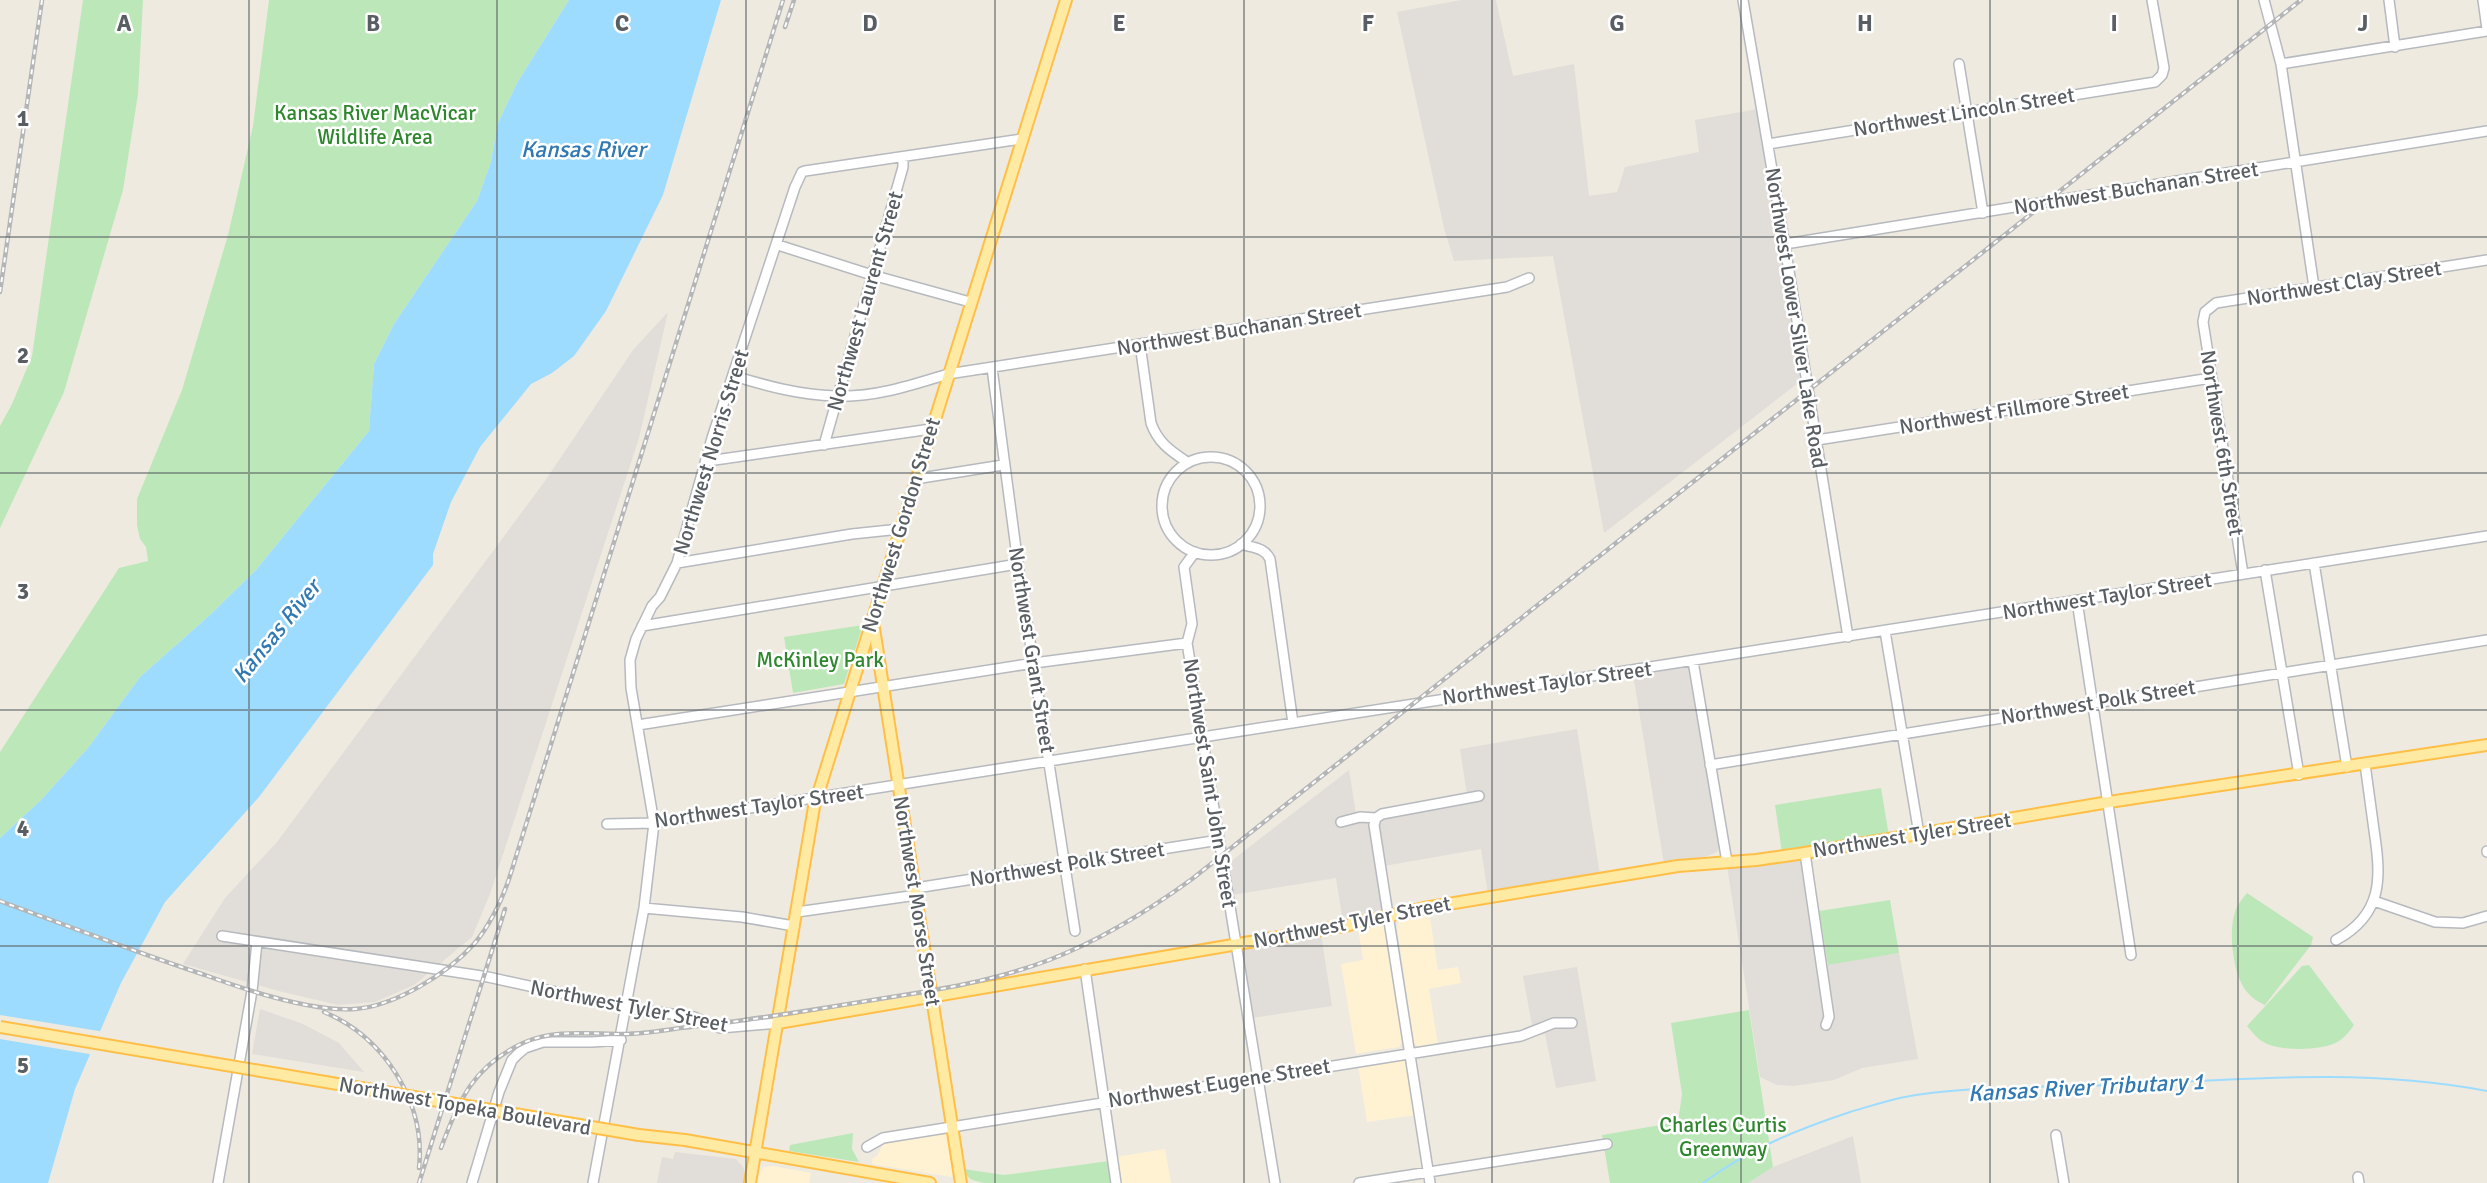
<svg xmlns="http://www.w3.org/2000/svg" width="2487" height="1183" viewBox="0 0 2487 1183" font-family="Signika,sans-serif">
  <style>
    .commercial { fill: #fff2d3 }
    .industrial { fill: #e1ddd8 }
    .green { fill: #bce8b9 }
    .water { fill: #9edcff }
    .pier { fill: #eeeae0 }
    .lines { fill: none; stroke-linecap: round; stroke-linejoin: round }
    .stream { stroke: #9edcff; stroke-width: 2 }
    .minor-casing { stroke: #b6b9be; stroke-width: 12 }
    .major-casing { stroke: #ffbf47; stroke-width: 14 }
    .minor { stroke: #fff; stroke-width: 9 }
    .major { stroke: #ffeaa3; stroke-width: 10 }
    .rail-casing { stroke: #b4b5b6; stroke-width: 4.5 }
    .rail { stroke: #fff; stroke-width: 2; stroke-dasharray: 5; stroke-linecap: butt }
    .major-bridge-casing { stroke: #ffbf47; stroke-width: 14; stroke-linecap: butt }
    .major-bridge { stroke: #ffeaa3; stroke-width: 10 }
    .grid { fill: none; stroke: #595e63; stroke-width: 2; stroke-opacity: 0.55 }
    .labels { text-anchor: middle; stroke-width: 5; stroke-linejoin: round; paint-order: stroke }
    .street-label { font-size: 21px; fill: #595e63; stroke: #fff }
    .park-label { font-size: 21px; fill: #2e872c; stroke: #fff }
    .water-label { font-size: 23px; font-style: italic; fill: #3079b2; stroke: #fff }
    .grid-label { font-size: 23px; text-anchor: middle; font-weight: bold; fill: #595e63; stroke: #fff; stroke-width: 5; stroke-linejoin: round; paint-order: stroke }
  </style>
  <rect width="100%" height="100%" fill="#eeeae0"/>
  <path class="commercial" d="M1429 912 1438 970 1458 967 1461 983 1429 989 1438 1045 1420 1048 1414 1044 1397 927 1399 922 1406 916Z
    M1379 924 1386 926 1403 1040 1399 1047 1356 1054 1341 964 1363 960 1358 927Z
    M1403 1058 1408 1063 1416 1115 1367 1122 1358 1065Z
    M946 1132 949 1133 954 1174 951 1177 872 1164V1159L877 1156 883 1144Z
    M1165 1149 1171 1183H1120L1116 1157Z
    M773 1166 811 1173 809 1183H756L763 1167Z"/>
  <path class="industrial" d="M1461 0H1496L1513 76 1574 64 1589 196 1617 192 1625 167 1699 152 1695 120 1758 109 1802 380 1604 533 1553 256 1454 261 1444 228 1397 12Z
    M668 312 639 438 490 894 472 937 414 985 375 1002 338 1005 279 991 183 964 225 898 277 842 545 481 633 350Z
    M1685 666 1692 670 1719 842 1718 851 1713 854 1701 858 1664 864 1633 674Z
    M1577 729 1600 875 1488 894 1481 849 1384 866 1378 823 1380 819 1468 801 1460 749Z
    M1349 770 1356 814 1367 812 1383 903 1384 910 1381 915 1343 922 1336 878 1232 895 1226 865Z
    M1799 858 1803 862 1819 966 1899 953 1918 1059 1862 1068 1834 1080 1794 1086 1777 1085 1760 1077 1727 866Z
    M1321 934 1332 1006 1252 1018 1242 958 1245 948Z
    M1577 967 1596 1081 1556 1088 1545 1034 1534 1036 1523 976Z
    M260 1009 303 1024 339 1043 364 1072 252 1054Z
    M1853 1136 1861 1183H1748L1773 1167Z
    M675 1152 736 1159 743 1167 745 1173 744 1183H657L662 1157 673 1159Z"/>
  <path class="green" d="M83 0H143L138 94 123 190 64 392 0 528V426L12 404 32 356Z
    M269 0H569L517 83 498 123 491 162 477 201 394 324 374 364 369 431 256 570 210 615 140 677 88 748 41 800 0 838V752L119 568 148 561 146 547 140 539 137 525V499L182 390 228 235 253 126Z
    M863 625 844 684 793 693 784 637Z
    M1881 788 1889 836 1782 853 1775 805Z
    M2247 893 2313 937 2311 945 2265 1005C2258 1002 2252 998 2247 992 2233 976 2228 932 2235 912 2237 905 2242 899 2247 893Z
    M1890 900 1899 953 1828 965 1819 911Z
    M2309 965 2354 1025C2350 1031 2345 1037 2339 1041 2324 1051 2283 1051 2267 1044 2258 1040 2253 1033 2247 1026L2302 966Z
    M1749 1010 1773 1167 1748 1183H1610L1602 1135 1678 1122 1682 1094 1671 1023Z
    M853 1133 852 1149 859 1162 789 1151 790 1145Z
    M1109 1161 1112 1183H985C974 1181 967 1180 964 1169L1004 1175Z"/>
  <path class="water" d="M569 0H721L663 195 606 311 574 356 552 373 531 384 480 447 451 502 433 554V565L259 797 165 902 121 983 75 1089 48 1183H0V838L41 800 88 748 140 677 210 615 256 570 369 431 374 364 394 324 477 201 491 162 498 123 517 83Z"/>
  <path class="pier" d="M0 1015 105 1032 95 1055 0 1039Z"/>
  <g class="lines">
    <path class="stream" d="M1703 1183C1749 1149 1796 1130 1850 1112 1871 1106 1894 1098 1916 1095 1990 1084 2065 1088 2139 1084 2255 1078 2372 1069 2487 1091"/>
    <defs>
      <path id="minor" d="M1743 0 1784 240 1848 637
        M2264 0 2281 64 2314 287
        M2389 0 2395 47
        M2483 0 2487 29
        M1959 64 1983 213
        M2281 64 2487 31
        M1768 144 2155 82 2162 75 2164 68 2152 0
        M1785 244 2487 131
        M778 245 872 275 970 302
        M1140 344 1151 423C1158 443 1171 451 1187 462
        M992 368 1018 564 1075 931
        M734 376C767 386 800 395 835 396 874 398 912 385 948 374L1507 287 1529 278
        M1817 440 2211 378
        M824 445 903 167V157
        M1162 506a49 49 0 1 1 98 0a49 49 0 1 1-98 0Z
        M708 461 931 429
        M915 479 1003 465
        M1241 544C1253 548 1264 547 1270 559L1293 723
        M1195 552 1184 567 1192 624 1187 643 1275 1183
        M677 563 852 534 900 529
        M2314 563 2347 767
        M2265 570 2299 775
        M2243 574 2203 322 2205 312 2216 303 2487 260
        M2077 601 2131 955
        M642 626 1018 564
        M1885 631 1919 834
        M1693 661 1727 862
        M638 725 1034 663 1187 643
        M1710 765 2487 640
        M1376 818 1374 825 1430 1183
        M1341 822 1360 817 1376 818 1382 814 1479 796
        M607 824 654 823 762 806 2487 536
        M2487 851V852
        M1805 853 1829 1017 1826 1025
        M916 888 1219 840
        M2374 901 2435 922 2463 923 2487 916
        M644 908 742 917 794 926
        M797 912 917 895
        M222 936 488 977 634 1009 694 1017 720 1028 778 1023
        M2336 940C2384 914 2381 877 2374 830 2371 808 2368 786 2365 764
        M1085 969 1116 1183
        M2056 1135 2064 1183
        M867 1147 883 1138 1521 1036 1554 1023H1572
        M2358 1177 2359 1183
        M218 1183 252 991 257 942
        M472 1183 499 1092 512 1060 518 1054 525 1048 543 1042H592L621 1040
        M593 1183 644 908 654 823 631 688 630 660 636 639 652 606 660 597 677 563 712 438 795 187 802 172 805 171 1021 139
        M1359 1183 1607 1144"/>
      <path id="major" d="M873 622 961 1183
        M778 1023 1349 925 1424 908 1678 866 1756 860 1805 853 2109 802 2487 745
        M639 1135 685 1140 930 1183
        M750 1183 814 807 1066 0"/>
    </defs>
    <use href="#minor" class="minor-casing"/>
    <use href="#major" class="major-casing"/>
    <use href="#minor" class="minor"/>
    <use href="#major" class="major"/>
    <defs>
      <path id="rail" d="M785 27 794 0
        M0 292 42 0
        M0 901C68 926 136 952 205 975 246 990 311 1012 355 1009 395 1006 447 974 474 944 490 925 501 902 509 879L783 0
        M324 1012C384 1037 426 1102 419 1168
        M441 1148C459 1099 474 1066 523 1043 554 1029 589 1034 622 1034 642 1034 661 1031 680 1028 747 1021 813 1010 879 999 938 990 994 981 1049 960 1101 940 1148 911 1192 879L2301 0
        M419 1183 505 909"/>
    </defs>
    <use href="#rail" class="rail-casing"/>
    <use href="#rail" class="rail"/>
    <defs>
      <path id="major-bridge" d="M0 1027 639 1135"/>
    </defs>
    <use href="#major-bridge" class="major-bridge-casing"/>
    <use href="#major-bridge" class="major-bridge"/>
  </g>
  <path class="grid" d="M249 0V1183M497 0V1183M746 0V1183M995 0V1183M1244 0V1183M1492 0V1183M1741 0V1183M1990 0V1183M2238 0V1183M0 237H2487M0 473H2487M0 710H2487M0 946H2487"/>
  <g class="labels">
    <g class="street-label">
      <text transform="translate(1964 112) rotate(-9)" y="7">Northwest Lincoln Street</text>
      <text transform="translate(2136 188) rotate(-9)" y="7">Northwest Buchanan Street</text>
      <text transform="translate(2344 283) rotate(-9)" y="7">Northwest Clay Street</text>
      <text transform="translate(865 301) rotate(-74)" y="7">Northwest Laurent Street</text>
      <text transform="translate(1796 318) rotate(81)" y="7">Northwest Lower Silver Lake Road</text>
      <text transform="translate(1239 329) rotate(-9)" y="7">Northwest Buchanan Street</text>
      <text transform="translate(2014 409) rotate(-9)" y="7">Northwest Fillmore Street</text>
      <text transform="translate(2222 443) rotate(81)" y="7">Northwest 6th Street</text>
      <text transform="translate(711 452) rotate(-73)" y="7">Northwest Norris Street</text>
      <text transform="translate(901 525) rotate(-73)" y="7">Northwest Gordon Street</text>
      <text transform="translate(2107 596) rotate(-9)" y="7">Northwest Taylor Street</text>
      <text transform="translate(1032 650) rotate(81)" y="7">Northwest Grant Street</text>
      <text transform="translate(1547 683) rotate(-8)" y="7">Northwest Taylor Street</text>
      <text transform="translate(2098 702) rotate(-9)" y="7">Northwest Polk Street</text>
      <text transform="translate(1210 783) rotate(81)" y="7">Northwest Saint John Street</text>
      <text transform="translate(759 806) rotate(-8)" y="7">Northwest Taylor Street</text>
      <text transform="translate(1912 835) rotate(-9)" y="7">Northwest Tyler Street</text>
      <text transform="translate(1067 864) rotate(-9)" y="7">Northwest Polk Street</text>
      <text transform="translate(917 901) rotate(81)" y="7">Northwest Morse Street</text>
      <text transform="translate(1352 922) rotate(-11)" y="7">Northwest Tyler Street</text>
      <text transform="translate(629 1006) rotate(11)" y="7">Northwest Tyler Street</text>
      <text transform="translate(1219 1083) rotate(-9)" y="7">Northwest Eugene Street</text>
      <text transform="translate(465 1106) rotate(10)" y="7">Northwest Topeka Boulevard</text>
    </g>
    <g class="park-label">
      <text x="375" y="120">Kansas River MacVicar<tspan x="375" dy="24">Wildlife Area</tspan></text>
      <text x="820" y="667">McKinley Park</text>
      <text x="1723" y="1132">Charles Curtis<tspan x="1723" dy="24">Greenway</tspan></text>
    </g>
    <g class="water-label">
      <text x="583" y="157">Kansas River</text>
      <text transform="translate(276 631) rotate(-51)" y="8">Kansas River</text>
      <text transform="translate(2086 1087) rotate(-3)" y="8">Kansas River Tributary 1</text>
    </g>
  </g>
  <g class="grid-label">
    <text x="124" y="31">A</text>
    <text x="373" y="31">B</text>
    <text x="622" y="31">C</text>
    <text x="870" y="31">D</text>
    <text x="1119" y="31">E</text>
    <text x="1368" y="31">F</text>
    <text x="1617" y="31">G</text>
    <text x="1865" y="31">H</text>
    <text x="2114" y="31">I</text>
    <text x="2363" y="31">J</text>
    <text x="23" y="126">1</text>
    <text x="23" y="363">2</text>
    <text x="23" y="599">3</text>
    <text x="23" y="836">4</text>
    <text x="23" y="1073">5</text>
  </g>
</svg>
